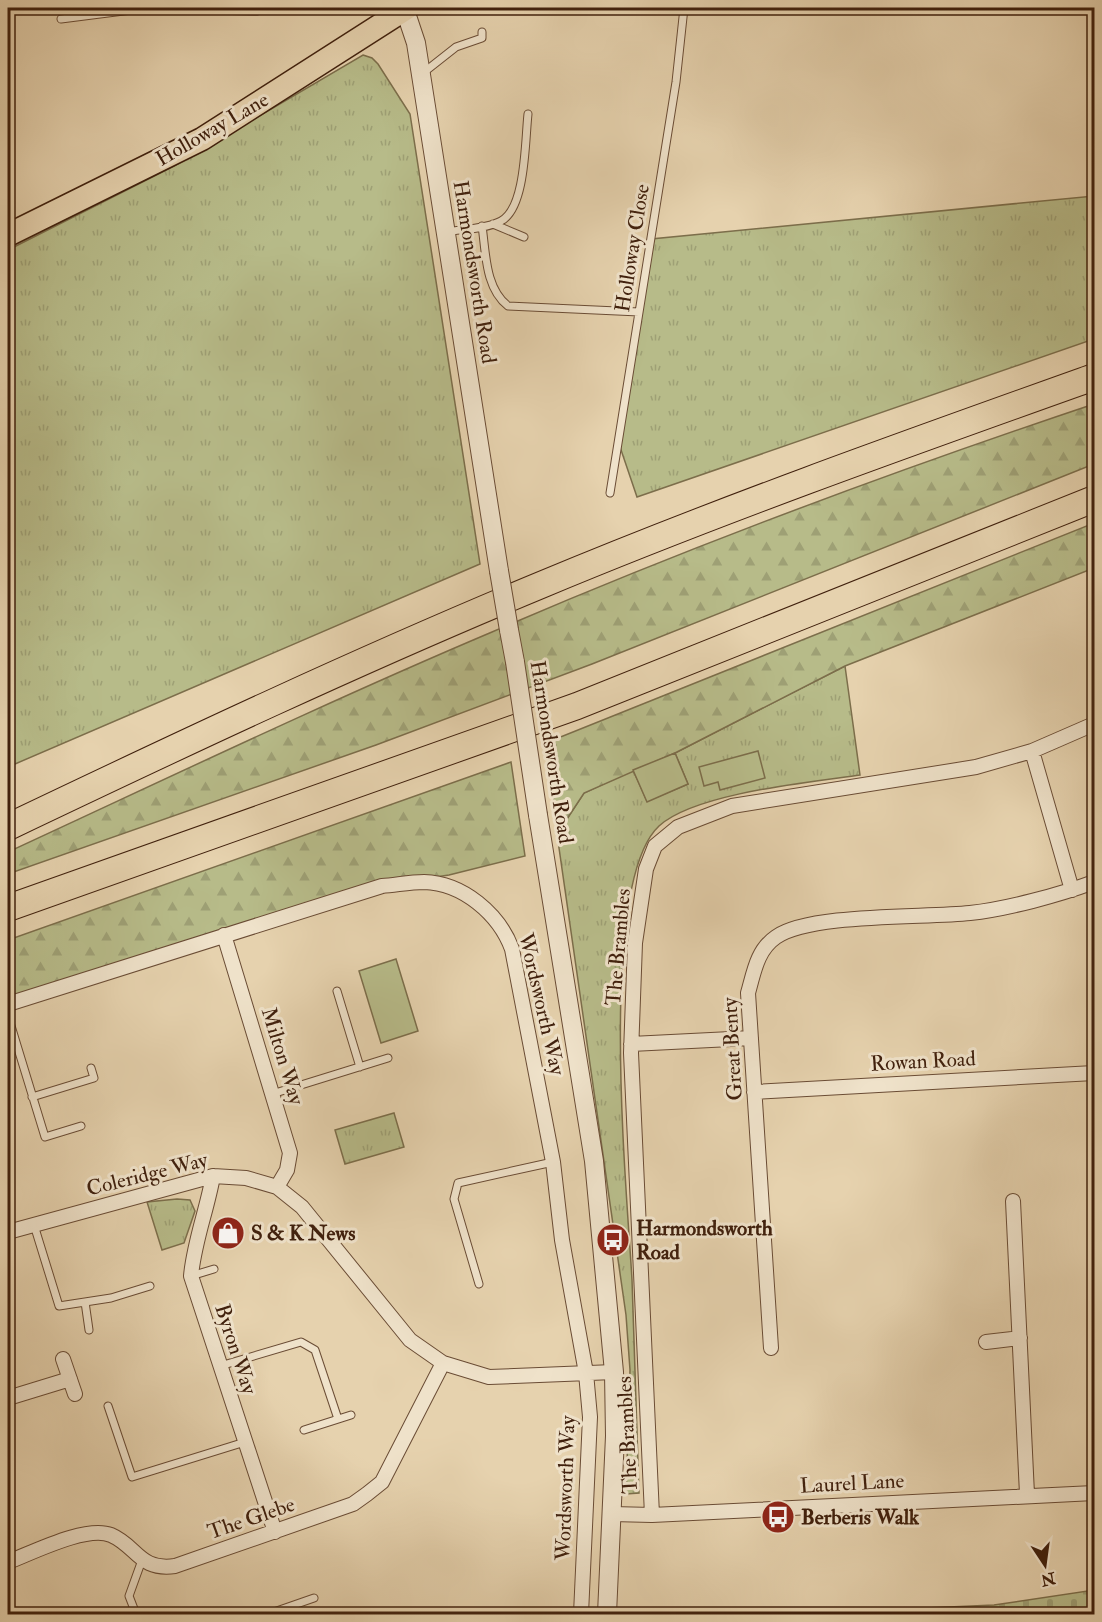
<svg xmlns="http://www.w3.org/2000/svg" width="1102" height="1622" viewBox="0 0 1102 1622" font-family="'IM FELL Double Pica',serif">
  <style>
    .grass { fill: url(#grass-tufts); stroke: #7c6e4b; stroke-width: 1.5 }
    .forest { fill: url(#forest-firs); stroke: #7c6e4b; stroke-width: 1.5 }
    .cemetery { fill: url(#cemetery-stones); stroke: #7c6e4b; stroke-width: 1.5 }
    .park { fill: #b7bb89; stroke: #7c6e4b; stroke-width: 1.5 }
    .lines { fill: none; stroke-linecap: round; stroke-linejoin: round }
    .service-casing { stroke: #6a4c35; stroke-width: 9 }
    .minor-casing { stroke: #6a4c35; stroke-width: 16 }
    .tertiary-casing { stroke: #6a4c35; stroke-width: 20 }
    .primary-casing { stroke: #40200d; stroke-width: 25 }
    .motorway-casing { stroke: #40200d; stroke-width: 28 }
    .service { stroke: #efe2ca; stroke-width: 7 }
    .minor { stroke: #efe2ca; stroke-width: 14 }
    .tertiary { stroke: #efe2ca; stroke-width: 18 }
    .primary { stroke: #e6d2ae; stroke-width: 22 }
    .motorway { stroke: #e6d2ae; stroke-width: 26 }
    .tertiary-bridge-casing { stroke: #6a4c35; stroke-width: 20; stroke-linecap: butt }
    .tertiary-bridge { stroke: #efe2ca; stroke-width: 18 }
    .labels { text-anchor: middle; stroke-width: 6; stroke-linejoin: round; paint-order: stroke }
    .street-label { font-size: 21px; fill: #40200d; stroke: #efe2ca }
    .poi-label { font-size: 21px; font-weight: bold; fill: #40200d; stroke: #efe2ca; text-anchor: start }
  </style>
  <defs>
    <pattern id="grass-tufts" width="24" height="20" patternUnits="userSpaceOnUse" patternTransform="scale(1.5)"><rect width="24" height="20" fill="#b7bb89"/><path d="M3 7l-1-3M5 7V3M7 7l1-3M15 17l-1-3M17 17v-4M19 17l1-3" fill="none" stroke="#9ea075"/></pattern>
    <pattern id="forest-firs" width="22" height="20" patternUnits="userSpaceOnUse" patternTransform="scale(1.5)"><rect width="22" height="20" fill="#b7bb89"/><path d="M5 1l3.5 6h-7zM16 11l3.5 6h-7z" fill="#9ea075"/></pattern>
    <pattern id="cemetery-stones" width="16" height="16" patternUnits="userSpaceOnUse" patternTransform="scale(1.5)"><rect width="16" height="16" fill="#b7bb89"/><path d="M2 7V4a2 2 0 0 1 4 0v3zM10 15v-3a2 2 0 0 1 4 0v3z" fill="#9ea075"/></pattern>
  </defs>
  <rect width="100%" height="100%" fill="#e6d2ae"/>
  <filter id="stains"><feTurbulence type="fractalNoise" baseFrequency=".00333" numOctaves="4"/><feColorMatrix values="0 0 0 0 .2 0 0 0 0 .09 0 0 0 0 .02 0 0 0 .5 -.17"/></filter>
  <radialGradient id="worn" r=".72"><stop offset=".6" stop-color="#630" stop-opacity="0"/><stop offset="1" stop-color="#630" stop-opacity=".3"/></radialGradient>
  <path class="grass" d="M363 55 372 58 378 64 410 114 480 564 8 767V250L174 166Z
    M1094 196V339L637 497 618 441 651 239Z
    M845 666 860 775C811 782 695 793 659 826 597 884 627 1191 632 1280 635 1351 637 1422 639 1493L626 1494 630 1370 626 1315 557 834 584 793 633 770 647 801 688 784 675 753Z
    M394 1113 404 1147 345 1164 335 1130Z
    M177 1199 190 1200 195 1211 184 1243 162 1250 147 1202Z"/>
  <path class="forest" d="M1094 404V464L592 664 376 745 8 874V852C168 778 329 701 492 632 689 547 891 472 1094 404Z
    M1094 523V568L845 666 675 753 584 793 557 834 548 742Z
    M511 762 525 856 449 875 422 879 8 1000V940Z"/>
  <path class="cemetery" d="M1094 1590V1614H790L994 1605Z"/>
  <path class="park" d="M758 751 765 778 720 790 718 782 704 786 699 767Z
    M675 753 688 784 647 802 633 770Z
    M396 959 418 1031 381 1043 359 971Z"/>
  <g class="lines">
    <defs>
      <path id="service" d="M202 8 207 10 257 11
        M61 19 147 8
        M423 73 456 47 482 38V32
        M493 224 524 237
        M482 226C486 253 485 288 508 306L639 312
        M446 232C463 229 486 229 501 221 526 208 525 140 528 114
        M610 493 676 82 684 8
        M337 991 360 1067
        M8 1016 45 1137 81 1126
        M272 1094 388 1058
        M32 1097 94 1078 91 1068
        M34 1225 59 1306 111 1298 150 1286
        M191 1276 214 1269
        M479 1284 454 1199 458 1183 553 1162
        M85 1302 89 1330
        M220 1366 301 1342 315 1350 338 1419
        M108 1406 132 1477 245 1442
        M304 1430 351 1415
        M136 1614 129 1596 142 1560
        M268 1614 314 1598"/>
      <path id="minor" d="M1032 751 1072 890
        M224 935 290 1153 287 1170 277 1187
        M8 1004 382 886C396 885 410 882 424 882 463 883 499 914 512 949L553 1162 562 1240 586 1373 590 1417 581 1614
        M631 1044 751 1038
        M754 1092 1094 1073
        M213 1176C207 1210 194 1242 191 1276L275 1532
        M1013 1201 1027 1494
        M8 1232 213 1176 246 1178 277 1187 302 1207 410 1340 443 1363 489 1377 614 1372
        M986 1342 1020 1338
        M771 1348 748 993C754 972 757 950 776 937 810 913 925 918 970 913 1007 909 1059 895 1094 882
        M63 1359 75 1394
        M8 1398 70 1379
        M612 1514 652 1515 1094 1493
        M652 1515 631 1053 635 943 646 869 655 846 678 827 732 806 976 767 1032 751 1094 724
        M8 1562C32 1553 86 1525 111 1535 137 1546 139 1571 175 1566L353 1504 367 1494 382 1482 443 1363"/>
      <path id="tertiary" d="M405 10 416 43 499 571
        M509 630 515 662
        M538 815 594 1161 614 1372 615 1436 607 1614"/>
      <path id="primary" d="M8 235 202 139 407 8"/>
      <path id="motorway" d="M8 827C184 743 360 660 541 585 723 509 909 443 1094 377
        M8 908 577 706 1094 499"/>
    </defs>
    <use href="#service" class="service-casing"/>
    <use href="#minor" class="minor-casing"/>
    <use href="#tertiary" class="tertiary-casing"/>
    <use href="#primary" class="primary-casing"/>
    <use href="#motorway" class="motorway-casing"/>
    <use href="#service" class="service"/>
    <use href="#minor" class="minor"/>
    <use href="#tertiary" class="tertiary"/>
    <use href="#primary" class="primary"/>
    <use href="#motorway" class="motorway"/>
    <defs>
      <path id="tertiary-bridge" d="M499 571 509 630
        M515 662 538 815"/>
    </defs>
    <use href="#tertiary-bridge" class="tertiary-bridge-casing"/>
    <use href="#tertiary-bridge" class="tertiary-bridge"/>
  </g>
  <defs>
    <symbol id="shop-disc" viewBox="-11 -11 22 22"><circle r="9.5" fill="#8f2418" stroke="#efe2ca"/><path d="M-5-2.5h2.3a2.7 3.5 0 0 1 5.4 0H5L5.5 6h-11ZM-1.5-2.5h3a1.5 2.3 0 0 0-3 0Z" fill="#fff"/></symbol>
    <symbol id="bus-disc" viewBox="-11 -11 22 22"><circle r="9.5" fill="#8f2418" stroke="#efe2ca"/><path d="M-5-6H5V4H4V6H2V4H-2V6H-4V4H-5ZM-3.5-4V0h7V-4ZM-3.5 1.2v1.5H-2V1.2ZM2 1.2v1.5H3.5V1.2Z" fill="#fff"/></symbol>
  </defs>
  <g fill-rule="evenodd">
    <use href="#shop-disc" x="209" y="1214" width="38" height="38"/>
    <use href="#bus-disc" x="594" y="1221" width="38" height="38"/>
    <use href="#bus-disc" x="759" y="1498" width="38" height="38"/>
  </g>
  <g class="labels">
    <g class="street-label">
      <text transform="translate(212 129) rotate(-30)" y="7">Holloway Lane</text>
      <text transform="translate(632 248) rotate(-81)" y="7">Holloway Close</text>
      <text transform="translate(475 272) rotate(81)" y="7">Harmondsworth Road</text>
      <text transform="translate(552 752) rotate(81)" y="7">Harmondsworth Road</text>
      <text transform="translate(618 947) rotate(-85)" y="7">The Brambles</text>
      <text transform="translate(542 1004) rotate(77)" y="7">Wordsworth Way</text>
      <text transform="translate(732 1049) rotate(-93)" y="7">Great Benty</text>
      <text transform="translate(283 1056) rotate(73)" y="7">Milton Way</text>
      <text transform="translate(923 1061) rotate(-3)" y="7">Rowan Road</text>
      <text transform="translate(147 1174) rotate(-14)" y="7">Coleridge Way</text>
      <text transform="translate(236 1349) rotate(72)" y="7">Byron Way</text>
      <text transform="translate(627 1435) rotate(-93)" y="7">The Brambles</text>
      <text transform="translate(852 1483) rotate(-3)" y="7">Laurel Lane</text>
      <text transform="translate(565 1488) rotate(-88)" y="7">Wordsworth Way</text>
      <text transform="translate(251 1518) rotate(-19)" y="7">The Glebe</text>
    </g>
    <g class="poi-label">
      <text x="636" y="1235">Harmondsworth<tspan x="636" dy="24">Road</tspan></text>
      <text x="251" y="1240">S &amp; K News</text>
      <text x="801" y="1524">Berberis Walk</text>
    </g>
  </g>
  <rect width="1102" height="1622" fill="none" stroke="#e6d2ae" stroke-width="30"/>
  <rect x="9" y="9" width="1084" height="1604" fill="none" stroke="#40200d" stroke-width="3"/>
  <rect x="15" y="15" width="1072" height="1592" fill="none" stroke="#40200d" stroke-width="1.5"/>
  <g transform="translate(1045 1565) rotate(167)" stroke="#efe2ca" stroke-width="4.5" paint-order="stroke">
  <path d="M0-4.5L10 22L0 15L-10 22Z" fill="#40200d"/>
  <text y="-9" font-size="16" font-weight="bold" text-anchor="middle" fill="#40200d">N</text>
  </g>
  <rect width="100%" height="100%" filter="url(#stains)"/>
  <rect width="100%" height="100%" fill="url(#worn)"/>
</svg>
